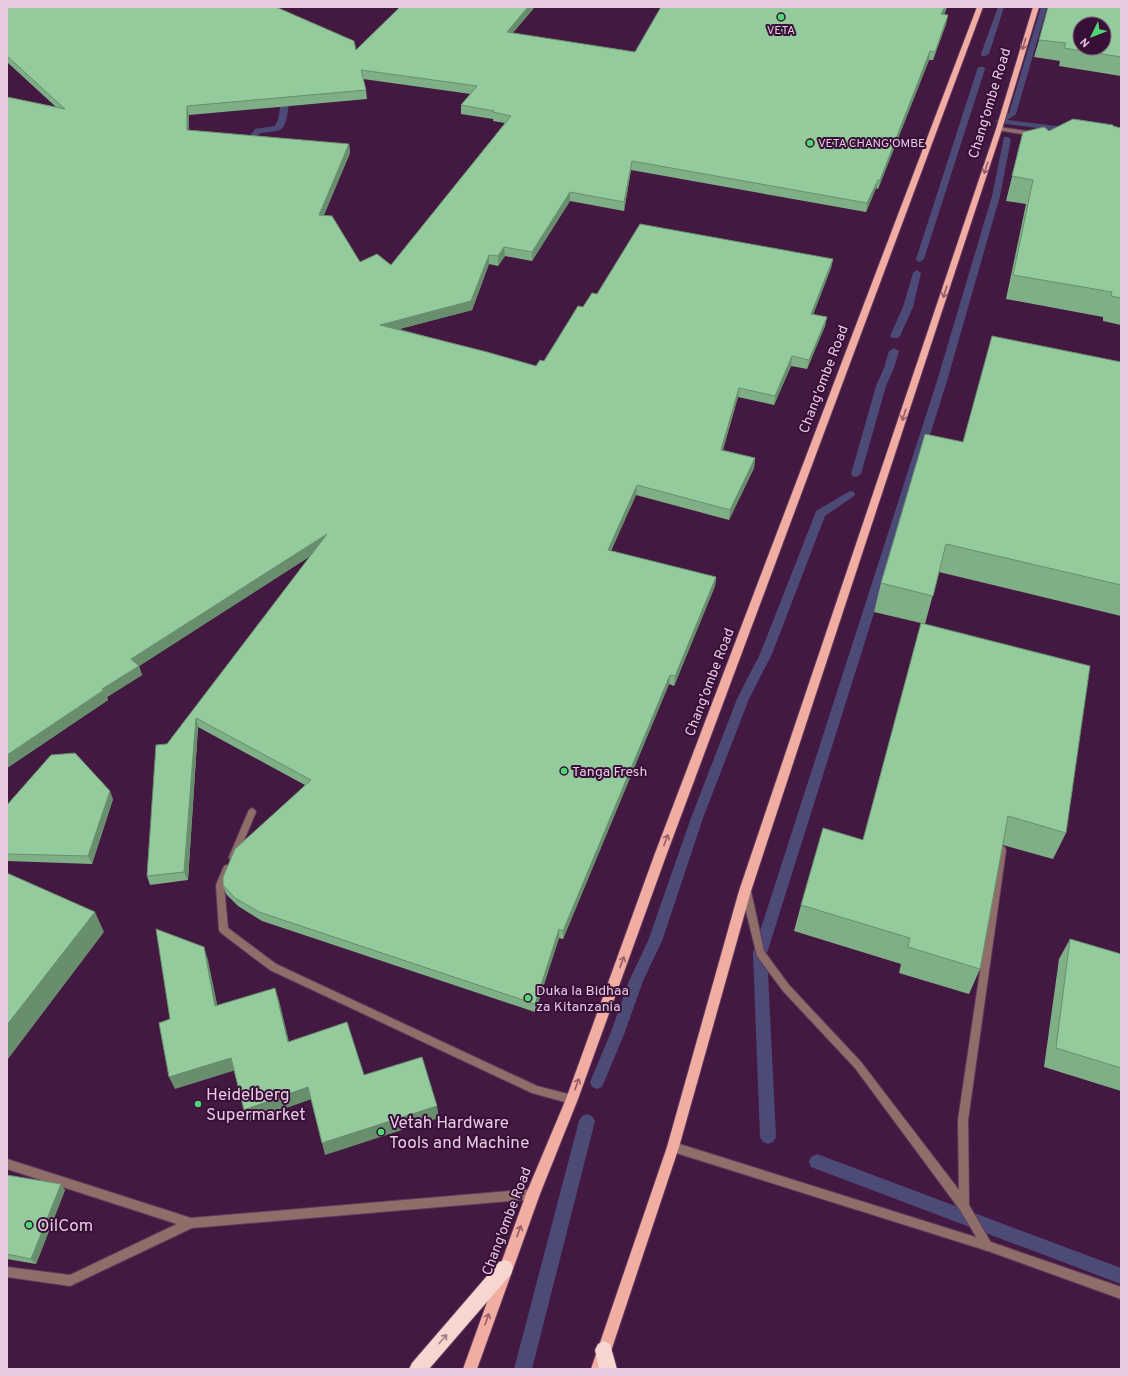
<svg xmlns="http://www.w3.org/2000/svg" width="1128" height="1376" viewBox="0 0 1128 1376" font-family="Overpass,sans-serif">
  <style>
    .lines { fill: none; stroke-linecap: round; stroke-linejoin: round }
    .stream { fill: #4c4b77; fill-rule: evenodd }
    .lane-casing { stroke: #60395e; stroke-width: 2 }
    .street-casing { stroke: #60395e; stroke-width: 2 }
    .primary-casing { stroke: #60395e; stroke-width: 2 }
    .highway-casing { stroke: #60395e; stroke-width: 2 }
    .lane { fill: #8f6d68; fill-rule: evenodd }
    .street { fill: #8f6d68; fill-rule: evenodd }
    .primary { fill: #f2ada2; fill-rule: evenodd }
    .highway { fill: #f8d6d0; fill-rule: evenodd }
    .wall { fill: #7faf87; fill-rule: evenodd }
    .shaded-wall { fill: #688e6e }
    .building { fill: #94cb9d; stroke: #688e6e; fill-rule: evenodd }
    .oneway { stroke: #955e6c }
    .oneway2 { stroke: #a27c8b }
    .poi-dot { fill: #50d674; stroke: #380f37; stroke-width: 1.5 }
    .labels { text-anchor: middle; stroke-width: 4; stroke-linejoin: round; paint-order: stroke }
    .far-poi-label { font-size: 12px; fill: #e5cae2; stroke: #380f37 }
    .street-label { font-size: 14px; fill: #e5cae2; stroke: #380f37 }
    .poi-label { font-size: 14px; fill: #e5cae2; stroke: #380f37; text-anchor: start }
    .near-poi-label { font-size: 17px; fill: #e5cae2; stroke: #380f37; text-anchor: start }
  </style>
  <rect width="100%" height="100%" fill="#431941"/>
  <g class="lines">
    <path class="stream" d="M998 7H1004L989 54 985 56H982L981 54Z
      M1041 7H1047L1016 114 1007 120 1072 128 1073 130 1069 132 999 123 995 121 1009 113Z
      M978 67H984L985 69 924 259 920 262 917 261 916 259Z
      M284 89H287L291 91C288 100 289 126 280 130 274 132 266 132 260 133L256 138 251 153H245L244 151 248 138 255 129 275 126C282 115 278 101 284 89Z
      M1004 137H1007L1011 139 1000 196 947 381 767 953 776 1137 773 1142 768 1144 763 1142 760 1137 753 953 937 381 992 196Z
      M917 270 921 273 913 307 900 336 898 338H892L890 336 903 307 913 273Z
      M894 348 899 351 894 368 886 386 861 474 856 477 852 476 851 474 876 386 884 368 889 351Z
      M850 491 854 492 855 494 854 496 825 516 772 654 749 699 703 818 662 941 643 981 625 1032 602 1087 597 1089 592 1087 590 1082 611 1032 629 981 648 941 691 818 737 699 760 654 815 514 816 511Z
      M587 1114 592 1116 595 1121 532 1369H514L579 1121 582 1116Z
      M817 1154 1121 1268V1284L811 1167 809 1162 811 1157Z"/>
    <defs>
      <path id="lane" d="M999 127 1034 132 1037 134 1034 136 997 130V128Z
        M252 808 255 810 256 812 237 857 236 860 233 861 230 860 229 857 248 812 249 810Z
        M1002 846 1005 847 1006 850 968 1120 969 1205 993 1246 992 1250 988 1251 984 1250 960 1210 855 1068 783 991 757 956 741 891 743 888 746 887 749 888 751 891 764 951 789 985 861 1062 959 1190 958 1120 998 850 999 847Z
        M227 865 230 866 231 869 224 885 228 928 276 964 537 1086 576 1096 577 1099 576 1102 572 1104 532 1093 270 970 221 933 219 930 216 885 224 866Z
        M7 1159 191 1218 533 1189 537 1190 538 1194 537 1198 533 1199 192 1228 70 1286 7 1277V1267L70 1275 177 1224 7 1169Z"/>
      <path id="street" d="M673 1142 988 1241 1121 1287V1299L988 1251 673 1152 669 1151 668 1147 669 1143Z"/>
      <path id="primary" d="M977 7H983L666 856 578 1099 540 1194 477 1369H463L526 1194 566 1099 654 856Z
        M1033 7H1039L1002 129 751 891 679 1147 605 1369H591L667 1147 739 891 996 129Z"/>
      <path id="highway" d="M505 1260 511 1262 513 1268 511 1274 429 1369H409L412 1363 499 1262Z
        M604 1341 610 1344 617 1369H599L595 1350 598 1344Z"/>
    </defs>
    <use href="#lane" class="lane-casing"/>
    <use href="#street" class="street-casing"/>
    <use href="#primary" class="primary-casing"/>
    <use href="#highway" class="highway-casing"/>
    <use href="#lane" class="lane"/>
    <use href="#street" class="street"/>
    <use href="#primary" class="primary"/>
    <use href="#highway" class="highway"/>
  </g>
  <path class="wall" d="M7 7 356 50 513 33 635 52 661 7H947L944 15H948L946 24 933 60H929L878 189 876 188 866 212 631 170 624 211 570 201 532 261 505 256 498 266 489 264 472 310 399 329 536 366 544 361 583 307 597 294 833 259 831 268 813 314 827 317 825 326 807 369 791 366 774 405 738 397 723 450 755 458 754 468 729 520 636 495 611 551 716 577 715 586 674 686 669 684 563 939 559 938 535 1012 262 921 238 906 226 894 223 885 305 785 198 727 188 880 150 885 147 876 167 744 312 555 139 666 142 675 107 697 108 700 7 768V97L56 107 7 62ZM363 79 471 94 461 105V114L493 119V121L505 123 391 265 360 262 324 215 350 153 349 144 189 130V115L367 99 366 90Z
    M1121 7V76L1059 66 1060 61 1034 57 1039 40Z
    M1113 126 1121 128V325L1103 321V317L1006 299 1026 204 1006 201 1023 132Z
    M1121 362V616L939 572 925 624 874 612 881 583 963 442Z
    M921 623 1066 833 1053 859 1003 845 980 969 969 994 899 973 901 964 794 931 801 905 863 840Z
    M113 799 92 864 7 861V805Z
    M1070 939 1121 954V1091L1044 1067 1059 959Z
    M7 1175 65 1190 36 1264 7 1259Z"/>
  <path class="shaded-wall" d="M528 7H535L507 40V32Z
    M945 7H947L940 23 941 14Z
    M948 15 946 24 933 60 935 52Z
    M930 51 929 60 878 189 880 180Z
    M187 106 189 115V139L187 130Z
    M349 144 350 153 320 224 319 215Z
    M632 161 631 170 624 211V202Z
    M878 180 876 188 866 212 867 203Z
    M570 192V201L532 261V252Z
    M504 247 505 256 498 266V256Z
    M489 255V264L472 310 381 334 380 325Z
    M833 259 831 268 810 323 811 314Z
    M827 317 825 326 807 369 809 360Z
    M792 356 791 366 774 405 775 396Z
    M739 388 738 397 720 459 721 450Z
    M755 458 754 468 729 520 730 510Z
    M637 485 636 495 607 559 608 550Z
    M327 534 329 544 136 668 139 666 142 675 107 697 108 700 7 768V755L102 689 131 659Z
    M716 577 715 586 674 686 675 676Z
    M670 675 669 684 563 939V931Z
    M196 718 198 727 188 880 184 872Z
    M110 791 113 799 92 864 88 856Z
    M95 912 104 932 8 1059 7 1058V1025Z
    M559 929V938L535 1012V1004Z
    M204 947 208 960 220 1018 215 1006Z
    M275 988 279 1000 292 1054 288 1042Z
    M231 1058 236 1070 175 1089 169 1077Z
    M308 1087 312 1099 249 1121 244 1110Z
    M437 1106 439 1118 325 1155 322 1143Z
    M61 1184 65 1190 36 1264 31 1259Z"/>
  <path class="building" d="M7 7H276L354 41 356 50 400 7H528L507 32 635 52 661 7H945L941 14 948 15 935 52 930 51 880 180H878L867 203 632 161 624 202 570 192 532 252 504 247 498 256 489 255 471 301 380 325 487 352 536 366 540 360 544 361 578 306 583 307 592 293 597 294 640 224 833 259 811 314 827 317 809 360 792 356 775 396 739 388 721 450 755 458 730 510 637 485 608 550 716 577 675 676 670 675 563 931 559 929 535 1004 259 912 235 898 223 885V877L235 849 311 780 196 718 184 872 147 876 156 745 167 744 327 534 131 659 139 666 102 689 104 690 7 755V97L65 109 7 56ZM361 70 477 86 461 105 494 111 493 112 511 116 391 265 377 254 360 262 332 216 319 215 349 144 187 130V106L366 90Z
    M1048 7H1121V57L1064 48 1066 43 1039 40ZM1080 24H1104V48H1080Z
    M1073 119 1113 125V126L1121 128V298L1111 296 1112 292 1013 275 1033 180 1012 176 1023 132 1044 127 1049 131Z
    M992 336 1121 362V585L946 544 933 596 881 583 925 434 963 442Z
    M921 623 1090 666 1066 833 1008 816 980 969 908 947 910 938 801 905 823 828 863 840Z
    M75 753 110 791 88 856 7 854V805L51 755Z
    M7 873 95 912 7 1025Z
    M156 929 204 947 215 1006 275 988 288 1042 347 1022 364 1075 422 1057 437 1106 322 1143 308 1087 244 1110 231 1058 169 1077 159 1023 170 1019Z
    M1070 939 1121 954V1068L1056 1048Z
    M7 1175 61 1184 31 1259 7 1254Z"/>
  <defs><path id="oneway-shaft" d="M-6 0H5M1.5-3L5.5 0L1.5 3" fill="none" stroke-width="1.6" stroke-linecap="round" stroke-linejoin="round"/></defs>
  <g class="oneway">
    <use href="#oneway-shaft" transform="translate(1024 44) rotate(107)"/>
    <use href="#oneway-shaft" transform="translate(986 168) rotate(108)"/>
    <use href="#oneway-shaft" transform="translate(945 292) rotate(108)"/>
    <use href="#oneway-shaft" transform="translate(904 415) rotate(108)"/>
    <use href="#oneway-shaft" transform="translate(666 840) rotate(-69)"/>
    <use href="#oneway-shaft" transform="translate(622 962) rotate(-70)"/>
    <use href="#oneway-shaft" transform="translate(577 1084) rotate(-70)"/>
    <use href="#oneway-shaft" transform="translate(519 1231) rotate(-70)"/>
    <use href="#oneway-shaft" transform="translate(487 1319) rotate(-71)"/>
  </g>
  <use class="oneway2" href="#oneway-shaft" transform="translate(443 1339) rotate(-49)"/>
  <g class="poi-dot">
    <circle cx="781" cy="17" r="4"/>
    <circle cx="810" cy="143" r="4"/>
    <circle cx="564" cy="771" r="4"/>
    <circle cx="528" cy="998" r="4"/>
    <circle cx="198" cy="1104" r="4"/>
    <circle cx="381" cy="1132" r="4"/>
    <circle cx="29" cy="1225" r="4"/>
  </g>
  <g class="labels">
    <g class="far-poi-label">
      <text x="781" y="34">VETA</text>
      <text x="818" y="147" text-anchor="start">VETA CHANG'OMBE</text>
    </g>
    <g class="street-label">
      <text transform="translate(989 103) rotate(-73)" y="5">Chang'ombe Road</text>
      <text transform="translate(823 379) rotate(-69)" y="5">Chang'ombe Road</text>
      <text transform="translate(709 682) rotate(-69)" y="5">Chang'ombe Road</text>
      <text transform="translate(506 1221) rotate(-69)" y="5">Chang'ombe Road</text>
    </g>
    <g class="poi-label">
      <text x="572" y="776">Tanga Fresh</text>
      <text x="536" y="995">Duka la Bidhaa<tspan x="536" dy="16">za Kitanzania</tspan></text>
    </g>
    <g class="near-poi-label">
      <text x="206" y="1100">Heidelberg<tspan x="206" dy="20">Supermarket</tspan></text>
      <text x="389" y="1128">Vetah Hardware<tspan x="389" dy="20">Tools and Machine</tspan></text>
      <text x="37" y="1231">OilCom</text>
    </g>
  </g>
  <rect width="1128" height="1376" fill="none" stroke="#e5cae2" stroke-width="16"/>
  <g transform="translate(1092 36) rotate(227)"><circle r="19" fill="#380f37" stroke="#7d5a7b"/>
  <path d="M0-3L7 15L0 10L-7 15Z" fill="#50d674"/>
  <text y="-6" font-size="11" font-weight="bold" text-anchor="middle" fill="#e5cae2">N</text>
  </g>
</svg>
